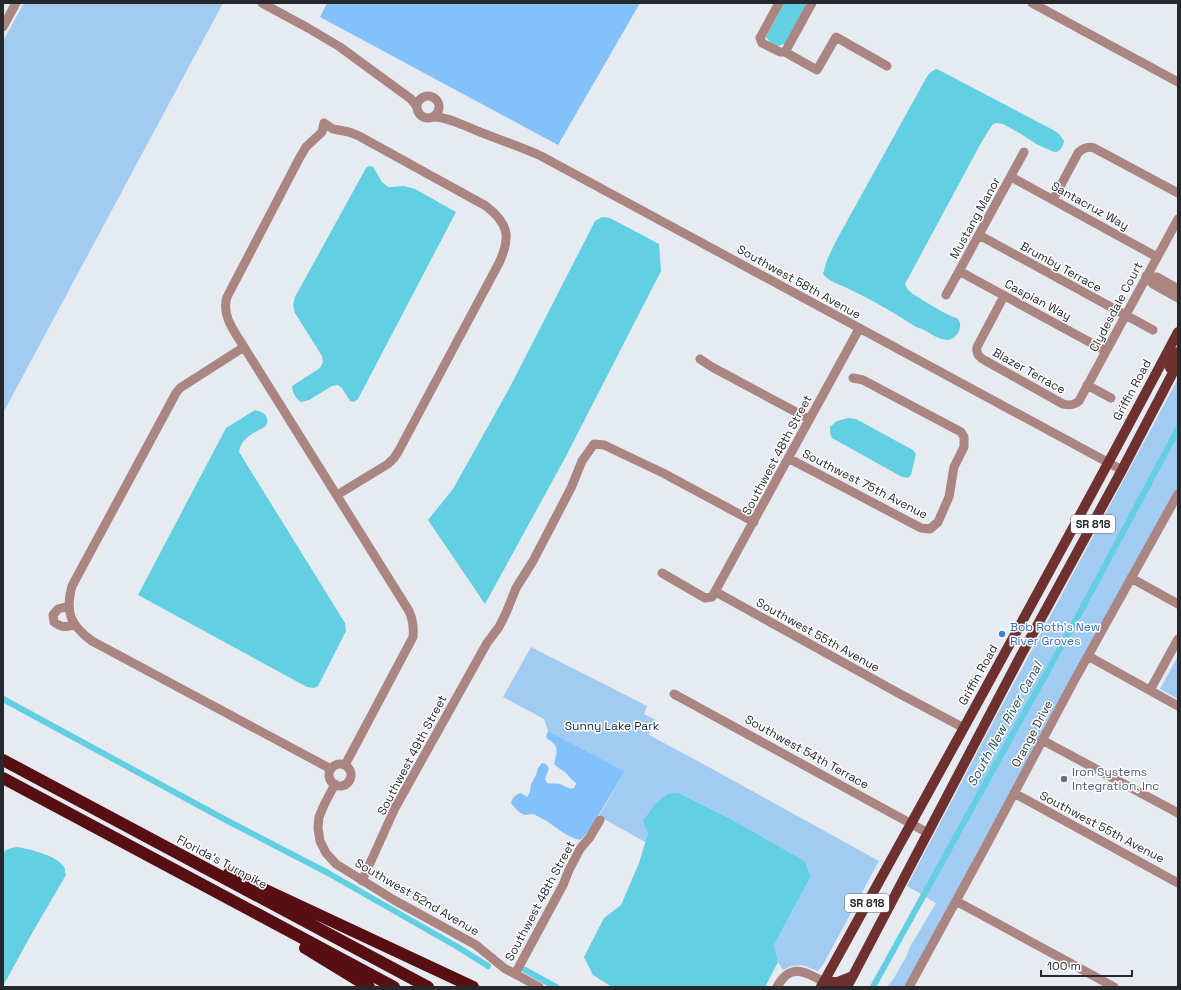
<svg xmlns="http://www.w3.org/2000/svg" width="1181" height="990" viewBox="0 0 1181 990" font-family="'Space Grotesk',sans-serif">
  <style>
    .green { fill: #a1cbf1 }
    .forest { fill: #82c1f9 }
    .water { fill: #62cfe2 }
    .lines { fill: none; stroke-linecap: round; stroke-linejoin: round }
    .canal { stroke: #62cfe2; stroke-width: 6 }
    .minor { stroke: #aa8582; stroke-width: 9 }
    .major { stroke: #6f3130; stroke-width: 10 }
    .highway { stroke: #570f14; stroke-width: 12 }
    .shop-dot { fill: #3f7fe0; stroke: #fff; stroke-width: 1.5 }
    .service-dot { fill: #5c6f8a; stroke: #fff; stroke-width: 1.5 }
    .labels { text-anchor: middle; stroke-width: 3; stroke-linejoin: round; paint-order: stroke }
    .shield { fill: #fff; stroke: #67686b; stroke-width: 1 }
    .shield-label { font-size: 11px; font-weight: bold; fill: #26282b }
    .street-label { font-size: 12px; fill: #26282b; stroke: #fff }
    .shop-label { font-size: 12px; fill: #366cbe; stroke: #fff; text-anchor: start }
    .park-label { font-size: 12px; fill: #102b41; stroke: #fff }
    .service-label { font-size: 12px; fill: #4e5e75; stroke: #fff; text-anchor: start }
    .water-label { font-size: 13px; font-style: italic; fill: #1d4d55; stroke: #fff }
  </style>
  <rect width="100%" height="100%" fill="#e5ebf1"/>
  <path class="green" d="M24 3H223L3 413V41Z
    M1178 379V488L1029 757 905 987H887L894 978 906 957 910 947 936 903 907 886 992 724Z
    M531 647 647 706 644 714 656 720 649 735 705 765 879 861 824 963 818 971 802 965 791 966 783 970 778 962 774 945 811 876 805 861 727 817 679 793 648 833 645 842 599 816 625 771 548 731 544 719 503 697Z
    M1178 656V699L1160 689Z"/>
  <path class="forest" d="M327 3H640L558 145 320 17Z
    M548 731 625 771 589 831 580 840C564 837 552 822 537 816 533 813 530 815 525 815 520 814 514 807 511 803 513 797 515 795 521 793L527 797 530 792 531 784 536 775 538 768 542 763 546 764 549 768 545 779 547 783C551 784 556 783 560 784 566 786 574 794 576 783 572 780 570 778 567 774 564 771 558 768 554 764 555 757 560 749 553 743 550 740 548 740 546 737Z"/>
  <path class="water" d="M784 3H807L787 40 784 44 778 46 770 42 766 37Z
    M937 69 1055 131 1060 135 1064 141C1063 146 1061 152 1054 152L1038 145 1021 134 1003 124 996 123 992 125 981 143 905 284 908 290 913 294C926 302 938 310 951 316 954 317 958 318 959 321 961 324 960 329 958 333 956 336 952 340 948 340 936 340 927 329 916 327 895 313 872 300 849 289 840 284 829 282 823 274L827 260 836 241 924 82C928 75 930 71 937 69Z
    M369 166 373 167 382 182 388 187H392L404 186 415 189 456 212 358 399 354 402 350 401 342 388 338 385 332 386 309 400 301 402C296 399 292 392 292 386L320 368 323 362 322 356 295 313 293 305 295 297 366 168Z
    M602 217 610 218 659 244 661 271 565 458 485 604 428 520 453 489 510 387 595 221Z
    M255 410C264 412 270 416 266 426 254 433 241 438 239 452L345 623 346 631 318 686 314 688 307 687 138 595 226 428Z
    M848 418 856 419 913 450 916 454 911 475 908 478 902 477 832 438 830 433V427L837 421Z
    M679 793 727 817 805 861 811 876 774 945 778 962 765 987H612L593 975 584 957 604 918 621 905 639 863 648 833 643 821 656 803 668 794Z
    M18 847C29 849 60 856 65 869 65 871 65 873 66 875L31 935 3 986V854C6 848 11 848 18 847Z"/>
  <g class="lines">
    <path class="canal" d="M3 699 224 819 328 873 456 946 488 966
      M525 970 556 987
      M873 987 1084 605 1178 429"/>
    <path class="minor" d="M262 3 308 28 340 47 411 99 417 107
      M779 3 760 38 762 43 780 52H785L817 70 836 37 887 66
      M1032 3 1178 82
      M3 27 16 3
      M785 52 812 3
      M417 107a11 11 0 1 1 22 0a11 11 0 1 1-22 0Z
      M434 117C448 117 462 125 475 130 497 139 519 146 541 156L1122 470
      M1011 177 1157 257
      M1053 200 1078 153C1083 148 1088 146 1094 148L1178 193
      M979 235 1153 330
      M959 271 1106 351
      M1146 276 1153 284 1178 298
      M1146 276 1157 277 1178 289
      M946 295 1024 152
      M1004 296 977 347C976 355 980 358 986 361L1063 404C1070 406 1074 405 1079 401L1178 219
      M244 347 180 388 176 393 72 586C65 612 70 625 92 641L331 769
      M700 359 712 367 809 419
      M1087 385 1111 398
      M788 458 921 528 930 529 938 522 949 497 954 467 964 447V437L961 432 863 380 853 378
      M337 495 388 464 394 458 398 452 499 263C511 237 509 224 486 206L359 136 349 132 333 129 324 123 322 132 306 147 300 157 227 297C221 316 235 332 244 347L409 611C413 620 414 627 413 637L345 765
      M662 573 705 598 712 597 859 329
      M1131 578 1178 604
      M716 592 900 694 964 728
      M69 606 58 609 53 615 54 622C62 628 65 627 74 625
      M1088 656 1178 706
      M1150 690 1178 639
      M674 694 928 833
      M1042 740 1178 813
      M329 775a11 11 0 1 1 22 0a11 11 0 1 1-22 0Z
      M335 784 324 805 319 817 318 828 320 841 326 853 336 864 394 900 476 945 504 968 539 987
      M1014 793 1178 883
      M362 881 395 808 487 643 499 627 506 613 516 588 533 561 571 488 582 461 594 444 604 445 663 473 754 522
      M956 901 1114 987
      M515 974 563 885 569 870 580 849 590 837 600 820
      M777 987C790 963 804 971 824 982
      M909 987 986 846 1074 681 1178 494"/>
    <path class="major" d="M1170 368 1178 352
      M824 982H838L853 976
      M821 987C941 769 1062 552 1178 332
      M847 987 1020 657 1122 470 1178 363"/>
    <path class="highway" d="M3 760 428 987
      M3 778 394 987
      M229 873 473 987
      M305 948 369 987"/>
  </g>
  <circle class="shop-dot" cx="1002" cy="634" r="4"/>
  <circle class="service-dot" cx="1064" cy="779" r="4"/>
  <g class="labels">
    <g class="shield">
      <rect x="1071" y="515" width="44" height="18" rx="3"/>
      <rect x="845" y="894" width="44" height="18" rx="3"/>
    </g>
    <g class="shield-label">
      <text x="1093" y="528">SR 818</text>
      <text x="867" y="907">SR 818</text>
    </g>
    <g class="street-label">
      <text transform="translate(1090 206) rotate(29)" y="4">Santacruz Way</text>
      <text transform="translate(975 218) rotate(-61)" y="4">Mustang Manor</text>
      <text transform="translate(1061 267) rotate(29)" y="4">Brumby Terrace</text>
      <text transform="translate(799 282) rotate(29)" y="4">Southwest 58th Avenue</text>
      <text transform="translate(1038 300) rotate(28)" y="4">Caspian Way</text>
      <text transform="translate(1116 307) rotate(-62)" y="4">Clydesdale Court</text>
      <text transform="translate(1029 371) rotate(29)" y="4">Blazer Terrace</text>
      <text transform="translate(1132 390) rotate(-62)" y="4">Griffin Road</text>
      <text transform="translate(777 455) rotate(-62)" y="4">Southwest 48th Street</text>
      <text transform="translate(865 484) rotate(27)" y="4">Southwest 75th Avenue</text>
      <text transform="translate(818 635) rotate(29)" y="4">Southwest 55th Avenue</text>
      <text transform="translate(978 675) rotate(-61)" y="4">Griffin Road</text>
      <text transform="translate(1032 734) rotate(-62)" y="4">Orange Drive</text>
      <text transform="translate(807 752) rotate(29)" y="4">Southwest 54th Terrace</text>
      <text transform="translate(412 755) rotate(-62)" y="4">Southwest 49th Street</text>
      <text transform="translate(1102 827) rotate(28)" y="4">Southwest 55th Avenue</text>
      <text transform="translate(222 862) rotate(28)" y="4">Florida's Turnpike</text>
      <text transform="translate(417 897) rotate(30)" y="4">Southwest 52nd Avenue</text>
      <text transform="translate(540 901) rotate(-62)" y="4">Southwest 48th Street</text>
    </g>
    <g class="shop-label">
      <text x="1010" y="631">Bob Roth's New<tspan x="1010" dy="14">River Groves</tspan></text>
    </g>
    <g class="park-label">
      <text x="612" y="730">Sunny Lake Park</text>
    </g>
    <g class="service-label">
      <text x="1072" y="776">Iron Systems<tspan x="1072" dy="14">Integration, Inc</tspan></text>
    </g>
    <g class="water-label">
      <text transform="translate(1004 724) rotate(-61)" y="5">South New River Canal</text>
    </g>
  </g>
  <rect width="1181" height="990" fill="none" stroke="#26282b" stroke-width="8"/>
  <path d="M1041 970v6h91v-6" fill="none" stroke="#26282b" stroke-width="2"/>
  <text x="1047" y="970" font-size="12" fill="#26282b" stroke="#ffffff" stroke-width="3" paint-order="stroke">100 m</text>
</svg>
